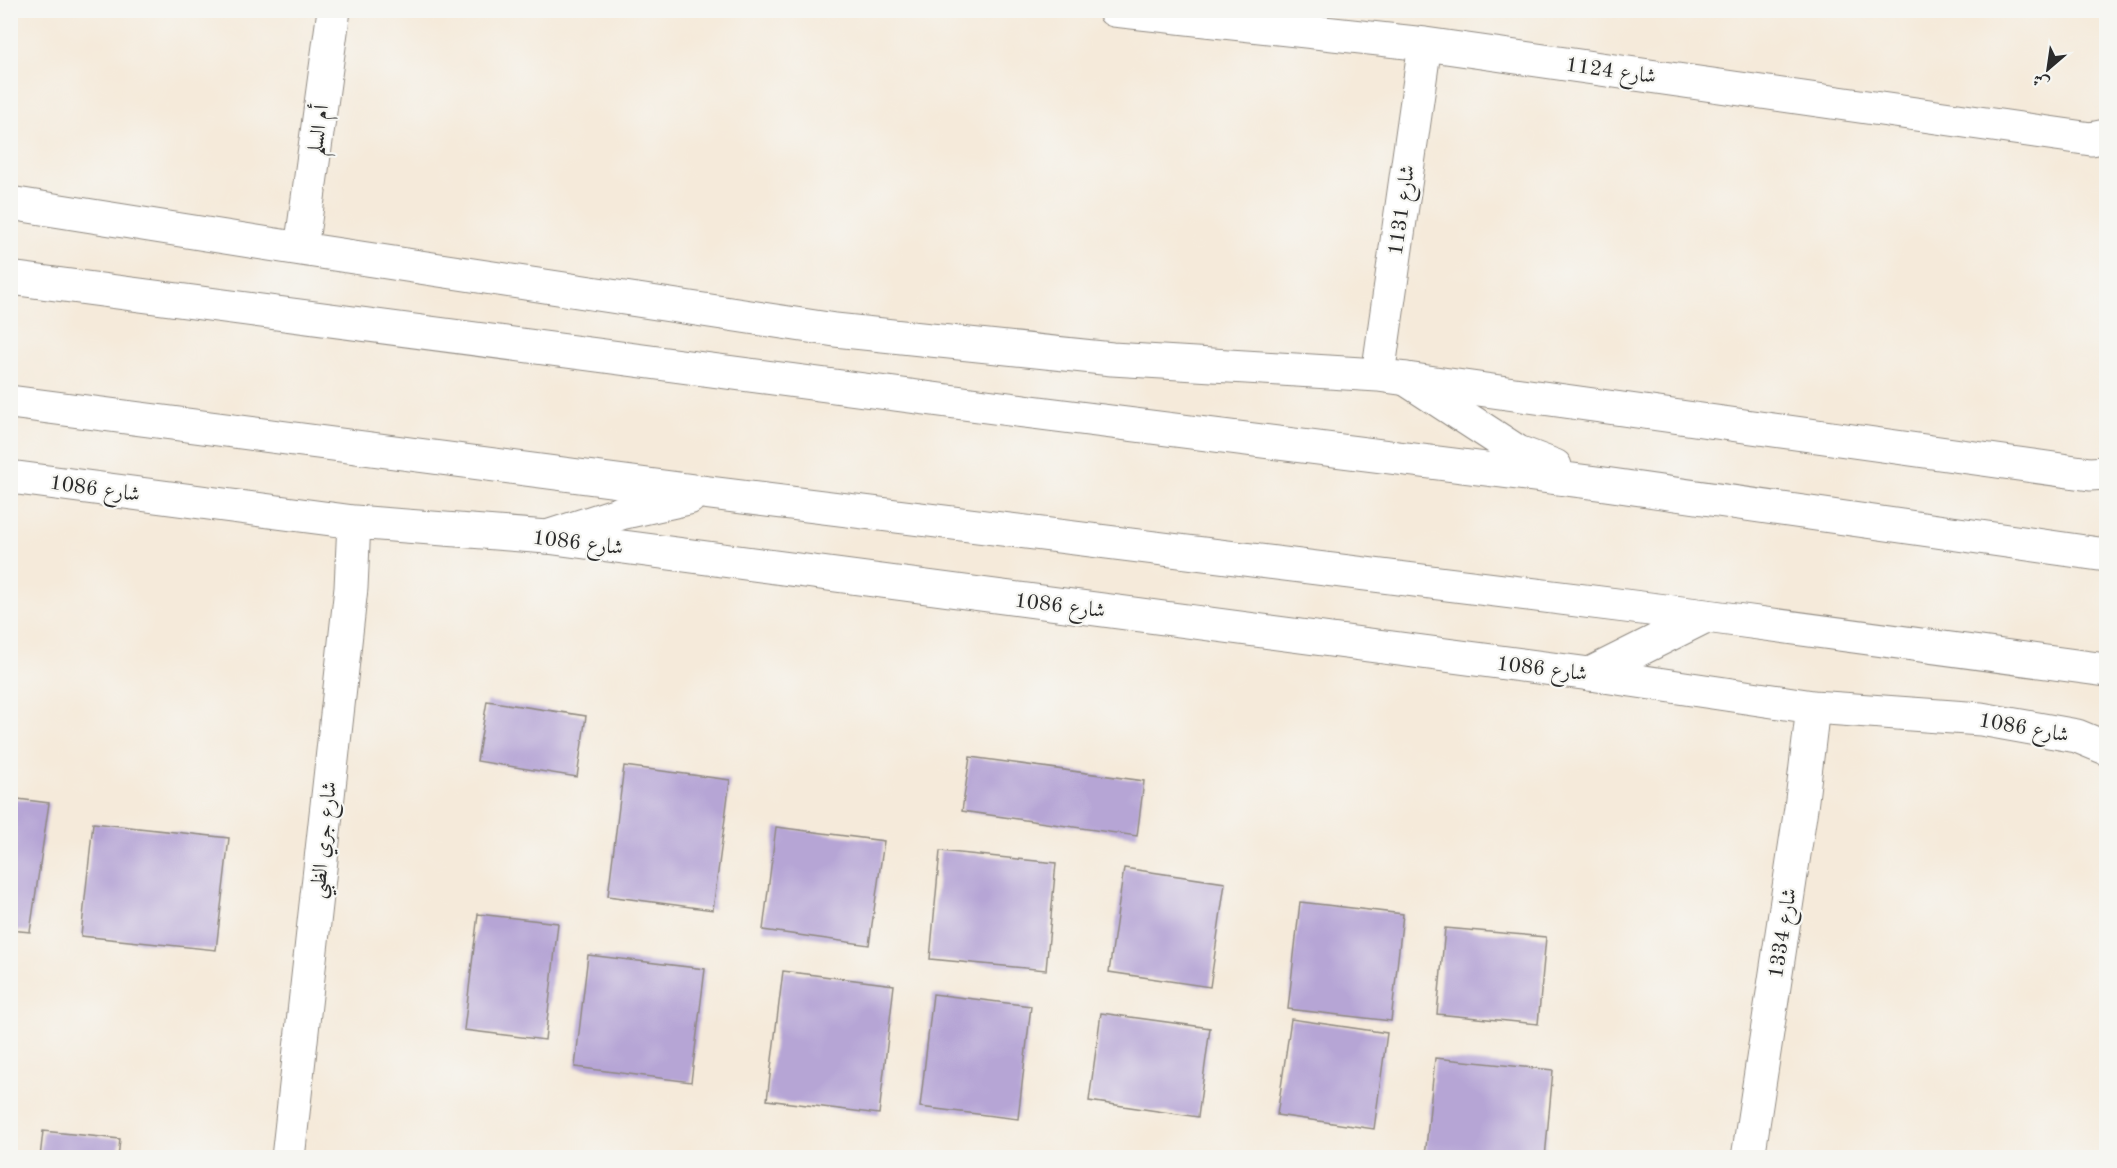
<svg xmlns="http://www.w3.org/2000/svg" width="2117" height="1168" viewBox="0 0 2117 1168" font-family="'Old Standard TT',Amiri,serif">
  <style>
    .building { fill: #b6a5d5 }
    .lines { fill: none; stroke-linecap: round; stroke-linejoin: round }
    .minor-casing { stroke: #908a82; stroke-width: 35 }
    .tertiary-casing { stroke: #908a82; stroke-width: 35 }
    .minor { stroke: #fff; stroke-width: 33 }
    .tertiary { stroke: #fff; stroke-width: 33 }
    .labels { text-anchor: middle; stroke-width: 4.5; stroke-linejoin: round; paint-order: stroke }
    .street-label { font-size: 21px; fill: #2b2b2b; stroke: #f6f6f2 }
  </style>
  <rect width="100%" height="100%" fill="#f6f6f2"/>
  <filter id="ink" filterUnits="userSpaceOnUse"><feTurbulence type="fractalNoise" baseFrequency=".0167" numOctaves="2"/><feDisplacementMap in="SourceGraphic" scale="12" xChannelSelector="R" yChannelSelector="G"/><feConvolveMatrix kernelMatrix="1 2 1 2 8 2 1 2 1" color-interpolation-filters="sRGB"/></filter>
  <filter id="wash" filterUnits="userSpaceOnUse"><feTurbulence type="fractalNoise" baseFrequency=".008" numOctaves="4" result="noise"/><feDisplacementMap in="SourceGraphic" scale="24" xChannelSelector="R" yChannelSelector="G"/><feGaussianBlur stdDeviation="1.35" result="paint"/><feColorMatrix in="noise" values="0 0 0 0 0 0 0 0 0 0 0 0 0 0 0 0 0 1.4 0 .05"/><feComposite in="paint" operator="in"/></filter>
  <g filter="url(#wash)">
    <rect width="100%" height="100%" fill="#f5eada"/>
    <g id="blocks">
      <path class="building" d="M487 701 586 716 577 777 477 761Z
        M970 757 1144 781 1137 836 962 811Z
        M624 766 730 780 713 910 608 896Z
        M10 798 49 803 30 932 10 930Z
        M93 823 229 838 216 950 81 936Z
        M776 827 884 841 869 945 763 930Z
        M940 851 1056 863 1046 970 930 959Z
        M1124 868 1225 883 1210 987 1109 972Z
        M1300 902 1403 914 1391 1021 1288 1009Z
        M478 914 558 923 545 1040 464 1030Z
        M1445 928 1546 937 1538 1024 1437 1014Z
        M588 955 705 969 691 1082 575 1067Z
        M783 971 894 985 879 1114 767 1100Z
        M933 994 1031 1006 1018 1119 920 1107Z
        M1101 1013 1210 1028 1198 1117 1089 1101Z
        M1291 1019 1387 1033 1374 1129 1277 1115Z
        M1435 1058 1553 1070 1545 1158H1425Z
        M43 1131 120 1139 118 1158H40Z"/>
    </g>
  </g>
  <g filter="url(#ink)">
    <use href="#blocks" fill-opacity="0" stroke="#908a82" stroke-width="1.5"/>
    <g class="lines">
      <defs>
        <path id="minor" d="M1114 10 1425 44 2091 139 2106 136
          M10 203 301 249 835 330 1112 359 1378 375 2090 474 2106 473
          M301 249 334 10
          M1378 375 1425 44
          M10 477 354 522 547 537 1590 674 1813 707 1981 719 2077 736 2106 748
          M288 1158 351 588 354 522
          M1748 1158 1801 808 1813 707"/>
        <path id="tertiary" d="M10 278 1032 412 1605 484 2106 555
          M1406 379 1518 452 1555 466
          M10 402 710 493 1706 616 2106 670
          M547 537 621 513 689 498
          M1590 674 1706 616"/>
      </defs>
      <use href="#minor" class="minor-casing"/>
      <use href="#tertiary" class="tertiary-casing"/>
      <use href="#minor" class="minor"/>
      <use href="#tertiary" class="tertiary"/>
    </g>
  </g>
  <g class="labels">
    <g class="street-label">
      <text transform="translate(1611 70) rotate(8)" y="7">شارع 1124</text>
      <text transform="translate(318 130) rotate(-82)" y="7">أم السلم</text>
      <text transform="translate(1401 210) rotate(-82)" y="7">شارع 1131</text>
      <text transform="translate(95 488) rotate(8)" y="7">شارع 1086</text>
      <text transform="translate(578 542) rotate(7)" y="7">شارع 1086</text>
      <text transform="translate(1060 605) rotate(7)" y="7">شارع 1086</text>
      <text transform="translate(1542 668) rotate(7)" y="7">شارع 1086</text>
      <text transform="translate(2024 727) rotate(10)" y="7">شارع 1086</text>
      <text transform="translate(323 840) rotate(-84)" y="7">شارع جري الظبي</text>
      <text transform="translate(1782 933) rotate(-81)" y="7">شارع 1334</text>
    </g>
  </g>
  <rect width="2117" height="1168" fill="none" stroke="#f6f6f2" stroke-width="36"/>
  <g transform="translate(2048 69) rotate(209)" stroke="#f6f6f2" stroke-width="4.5" paint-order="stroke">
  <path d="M0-4.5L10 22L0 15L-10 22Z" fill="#2b2b2b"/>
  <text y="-9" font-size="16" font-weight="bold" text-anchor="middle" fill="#2b2b2b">ش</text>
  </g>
</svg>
